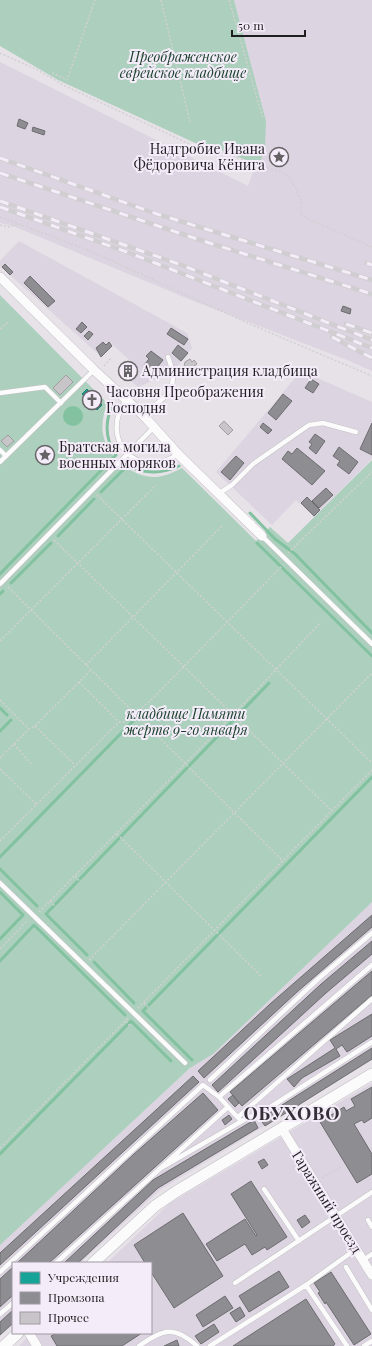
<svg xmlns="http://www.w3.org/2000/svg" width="372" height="1346" viewBox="0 0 372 1346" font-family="'Playfair Display',serif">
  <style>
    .built { fill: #dcd4e0 }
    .green { fill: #acd0bd }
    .water { fill: #82c2a0 }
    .public { fill: #17a398; stroke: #1a7b75 }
    .industry { fill: #8d8d92; stroke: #6d6c70 }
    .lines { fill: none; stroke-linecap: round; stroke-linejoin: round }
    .stream { stroke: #82c2a0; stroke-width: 3 }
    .building { fill: #c8c5c9; stroke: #a19da2 }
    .service-casing { stroke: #c3c0c4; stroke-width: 5.5 }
    .minor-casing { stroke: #c3c0c4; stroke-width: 10 }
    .tertiary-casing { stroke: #c3c0c4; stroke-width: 12 }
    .path { stroke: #d2d0d2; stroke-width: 1.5; stroke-dasharray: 2 2; stroke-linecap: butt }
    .service { stroke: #fbfbfc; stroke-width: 4.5 }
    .minor { stroke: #fbfbfc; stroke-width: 9 }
    .tertiary { stroke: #fbfbfc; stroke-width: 11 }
    .rail-casing { stroke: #d0ced0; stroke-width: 4.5 }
    .rail { stroke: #f4ecf8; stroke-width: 3; stroke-dasharray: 9; stroke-linecap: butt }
    .labels { text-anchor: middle; stroke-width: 4; stroke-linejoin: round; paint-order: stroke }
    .park-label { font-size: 14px; font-style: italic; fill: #173f2a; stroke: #f4ecf8 }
    .poi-label { font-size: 14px; fill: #211e22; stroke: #f4ecf8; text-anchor: start }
    .street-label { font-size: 14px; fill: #211e22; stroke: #f4ecf8 }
    .district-label { font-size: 18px; font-weight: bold; letter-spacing: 1px; fill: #342e37; stroke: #f4ecf8 }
  </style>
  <rect width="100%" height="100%" fill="#e6e2e8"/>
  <path class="built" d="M234 0H372V371L347 360 196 302 13 226 0 223V62L248 186 256 164 261 160 266 121Z
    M19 241 187 333 192 348 176 368 170 373 138 387 130 380 140 370 110 342 97 353 0 266V261Z
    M301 371 372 402V459L314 517 296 500 272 525 216 472Z
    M372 900V1060L160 1190 80 1263H13V1325L0 1336V1244Z
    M372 1083V1346H19L32 1333H151V1263H107L170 1203Z"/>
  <path class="green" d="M0 0H234L266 121 265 147 261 160 256 164 206 144 204 147 58 80 0 46Z
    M0 295 107 403C104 413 101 424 103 434 107 457 133 478 156 477 166 476 174 472 182 468L256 541 270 527 288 543 372 460V902L213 1054 190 1068 0 1245Z"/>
  <path class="water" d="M63 416a10 10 0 1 1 20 0a10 10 0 1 1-20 0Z"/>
  <path class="public" d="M87 389 89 392 91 390 101 401 99 402 102 405 97 410 95 407 93 409 83 398 84 396 82 394Z"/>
  <path class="industry" d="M19 119 28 123 25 129 17 126Z
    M33 127 45 131 44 135 32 131Z
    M5 264 13 272 10 275 2 267Z
    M30 276 55 301 48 307 24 283Z
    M343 306 351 309 350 314 341 311Z
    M82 322 87 327 81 333 76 329Z
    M171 328 188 339 184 345 167 334Z
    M89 331 93 334 88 340 84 336Z
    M103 342 106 345 109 342 112 346 101 357 96 348Z
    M178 345 188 353 181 361 172 353Z
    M151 351 163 360 155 370 144 365 149 359 146 356Z
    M311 379 319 384 313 393 305 388Z
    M283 394 292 401 276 420 268 413Z
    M263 423 272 430 268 434 260 427Z
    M372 423V455L360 449Z
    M315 434 325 441 316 454 309 448 312 444 309 442Z
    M339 447 358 462 349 474 337 465 340 461 333 456Z
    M297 448 325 471 312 485 282 459 288 451 292 454Z
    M236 456 244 463 230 480 221 472Z
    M326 488 333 495 319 508 312 501Z
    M307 497 320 510 314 516 301 503Z
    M372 915V927L297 992 204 1078 198 1071 270 1004Z
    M372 941V954L326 993 218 1092 212 1085 320 985Z
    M372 971V995L242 1106 230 1092Z
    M372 1014V1036L347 1052 342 1045 336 1049 340 1056 302 1078 294 1087 287 1079 335 1048 330 1040Z
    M372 1048V1059L265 1126 260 1119Z
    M193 1076 199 1082 0 1265V1253Z
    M372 1087V1118L364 1123 362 1120 354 1124 372 1154V1174L357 1183 320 1122 344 1107 346 1111 355 1106 351 1099Z
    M203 1093 218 1110 49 1263H17L134 1154Z
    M233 1095 239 1103 235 1107 228 1099Z
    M229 1115 232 1119 225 1125 222 1120Z
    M254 1120 258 1128 158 1188 78 1263H64L153 1180Z
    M264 1159 268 1165 262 1169 258 1162Z
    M251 1181 287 1237 267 1250 265 1247 252 1255 245 1244 217 1261 206 1244 223 1233 245 1219 256 1236 257 1235 231 1194Z
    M183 1213 223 1276 174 1308 151 1272V1263H145L134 1245Z
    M305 1215 310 1222 302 1228 297 1220Z
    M13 1267V1295L0 1307V1279Z
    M279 1271 289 1287 249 1312 239 1296Z
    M331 1272 371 1334 354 1345 326 1302 325 1304 318 1293 320 1292 314 1283Z
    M225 1296 233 1308 203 1327 196 1315Z
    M306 1299 335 1344 333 1346H233Z
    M240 1307 245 1316 236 1322 230 1313Z
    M13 1310V1323L0 1335V1322Z
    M214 1324 219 1332 201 1344 195 1336Z
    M57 1333H142L122 1346H57L51 1336Z
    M177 1340 179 1346H164Z"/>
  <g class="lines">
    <path class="stream" d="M101 492 127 466C145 473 160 475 179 466
      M250 513 275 539 295 554 372 633
      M58 536 94 499
      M257 543 372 656
      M0 574 116 455C106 441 105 424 111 408
      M11 583 51 543
      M0 594 3 591
      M0 708 7 715
      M0 731 11 720
      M0 857 136 718
      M0 869 37 906
      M0 892 23 915 0 939
      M87 955 46 914 269 683
      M0 961 34 925 125 1015
      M94 962 134 1003
      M192 1060 143 1011 372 777
      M0 1154 131 1021 171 1061"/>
  </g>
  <path class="building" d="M190 359 192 362 194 360 197 364 194 366V370H188L184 367 185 362Z
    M131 362 137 368 126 380 120 374 122 372 120 369 126 363 128 365Z
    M66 375 73 382 60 395 53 388Z
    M224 421 233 430 228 435 219 426Z
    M8 435 14 441 7 447 1 441Z"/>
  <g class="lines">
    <defs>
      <path id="service" d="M0 393 45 387 61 403
        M126 400C98 440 138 482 178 454
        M143 415C167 395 181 390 168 357
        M0 450 6 456
        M0 462 94 370
        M218 494 232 485 253 464 309 425 323 423 356 432
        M262 536 372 644
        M0 584 154 427
        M0 883 185 1063
        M210 1080 318 979 372 933
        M219 1097 372 965
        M238 1117 372 999
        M161 1168 249 1117 258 1115 372 1042
        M264 1189 299 1241
        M368 1220 372 1227
        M363 1260 372 1254
        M56 1263 228 1107
        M346 1267 372 1310
        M0 1272 203 1085 219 1097 241 1121
        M235 1283 372 1192
        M306 1285 356 1249
        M0 1314 13 1303
        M139 1346C163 1329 174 1325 197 1346
        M210 1346 306 1285 347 1346
        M364 1346 372 1341"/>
      <path id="minor" d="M0 277 94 370 143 415 178 454 262 536
        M282 1129 372 1275
        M29 1333 37 1346"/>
      <path id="tertiary" d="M93 1263 155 1206 177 1191 372 1074
        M4 1346 18 1333"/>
    </defs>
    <use href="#service" class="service-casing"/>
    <use href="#minor" class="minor-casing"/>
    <use href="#tertiary" class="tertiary-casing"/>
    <path class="path" d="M161 0 190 122
      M229 0 263 119
      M0 53 38 70 63 85 194 146 226 153 250 163 282 172 290 178 297 191 301 201V214L306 218 372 247
      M50 77 53 73 67 80 95 0
      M0 217 88 250 252 325 372 376
      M0 225 10 227 18 224
      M0 329 8 322
      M104 366 111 358
      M97 495 372 763
      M54 540 332 811
      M288 553 372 472
      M8 587 283 861
      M0 641 156 485
      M86 665 223 525
      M79 682 119 722
      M0 700 29 729
      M35 726 75 765
      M14 744 32 765
      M0 758 29 729 35 726 90 671
      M0 769 36 804
      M117 834 261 976
      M0 841 119 722H124L150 701 282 566
      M75 876 80 882
      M50 901 56 907
      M39 912 233 715 321 622
      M0 949 28 920
      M89 960 372 673
      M144 1003 148 1007
      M138 1008 372 770
      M126 1021 130 1026
      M0 1148 128 1018
      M322 1178 343 1166"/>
    <use href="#service" class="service"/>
    <use href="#minor" class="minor"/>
    <use href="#tertiary" class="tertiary"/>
    <defs>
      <path id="rail" d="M0 158 157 214 372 280
        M0 173 200 240 372 294
        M0 201 184 266 372 340
        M0 207 127 252 372 348
        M367 263 372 265
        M346 324 372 333
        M332 337 372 358"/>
    </defs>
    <use href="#rail" class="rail-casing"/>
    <use href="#rail" class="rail"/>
  </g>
  <defs>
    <symbol id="sight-ring" viewBox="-11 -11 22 22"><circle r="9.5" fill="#f4ecf8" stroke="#666367" stroke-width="1.5"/><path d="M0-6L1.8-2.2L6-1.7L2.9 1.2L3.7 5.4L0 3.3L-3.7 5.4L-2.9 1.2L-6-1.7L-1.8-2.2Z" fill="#666367"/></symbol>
    <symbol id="building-ring" viewBox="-11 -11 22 22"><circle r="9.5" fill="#f4ecf8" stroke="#666367" stroke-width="1.5"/><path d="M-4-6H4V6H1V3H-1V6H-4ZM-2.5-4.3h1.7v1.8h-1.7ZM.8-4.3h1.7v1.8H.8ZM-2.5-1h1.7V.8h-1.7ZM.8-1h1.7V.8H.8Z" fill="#666367"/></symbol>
    <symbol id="church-ring" viewBox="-11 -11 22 22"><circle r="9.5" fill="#f4ecf8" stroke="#666367" stroke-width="1.5"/><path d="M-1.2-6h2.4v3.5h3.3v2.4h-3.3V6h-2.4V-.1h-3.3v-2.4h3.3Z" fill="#666367"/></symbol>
  </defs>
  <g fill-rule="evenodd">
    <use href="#sight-ring" x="268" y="146" width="22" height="22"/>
    <use href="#building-ring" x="117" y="360" width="22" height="22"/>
    <use href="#church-ring" x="81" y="389" width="22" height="22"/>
    <use href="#sight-ring" x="34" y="444" width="22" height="22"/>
  </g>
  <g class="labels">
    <g class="park-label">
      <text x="183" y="62">Преображенское<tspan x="183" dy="16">еврейское кладбище</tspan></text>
      <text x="186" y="719">кладбище Памяти<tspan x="186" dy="16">жертв 9-го января</tspan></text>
    </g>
    <g class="poi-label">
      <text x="265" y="154" text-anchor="end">Надгробие Ивана<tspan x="265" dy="16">Фёдоровича Кёнига</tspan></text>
      <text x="142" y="376">Администрация кладбища</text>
      <text x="106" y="397">Часовня Преображения<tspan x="106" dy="16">Господня</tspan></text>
      <text x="59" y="452">Братская могила<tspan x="59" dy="16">военных моряков</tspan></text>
    </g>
    <g class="street-label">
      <text transform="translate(327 1202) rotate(58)" y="5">Гаражный проезд</text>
    </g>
    <g class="district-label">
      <text x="292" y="1120">ОБУХОВО</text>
    </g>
  </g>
  <rect x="12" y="1262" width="140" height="72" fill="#f4ecf8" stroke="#a09aa2"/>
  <rect x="20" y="1272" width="20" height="12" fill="#17a398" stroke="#a09aa2"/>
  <text x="48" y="1282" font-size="12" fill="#211e22">Учреждения</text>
  <rect x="20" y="1292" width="20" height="12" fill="#8d8d92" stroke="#a09aa2"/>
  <text x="48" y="1302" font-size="12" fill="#211e22">Промзона</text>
  <rect x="20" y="1312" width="20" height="12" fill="#c8c5c9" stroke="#a09aa2"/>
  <text x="48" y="1322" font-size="12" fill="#211e22">Прочее</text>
  <path d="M232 30v6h73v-6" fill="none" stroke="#211e22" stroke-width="2"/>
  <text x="238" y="30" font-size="12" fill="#211e22" stroke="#f4ecf8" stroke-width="3" paint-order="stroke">50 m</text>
</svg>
